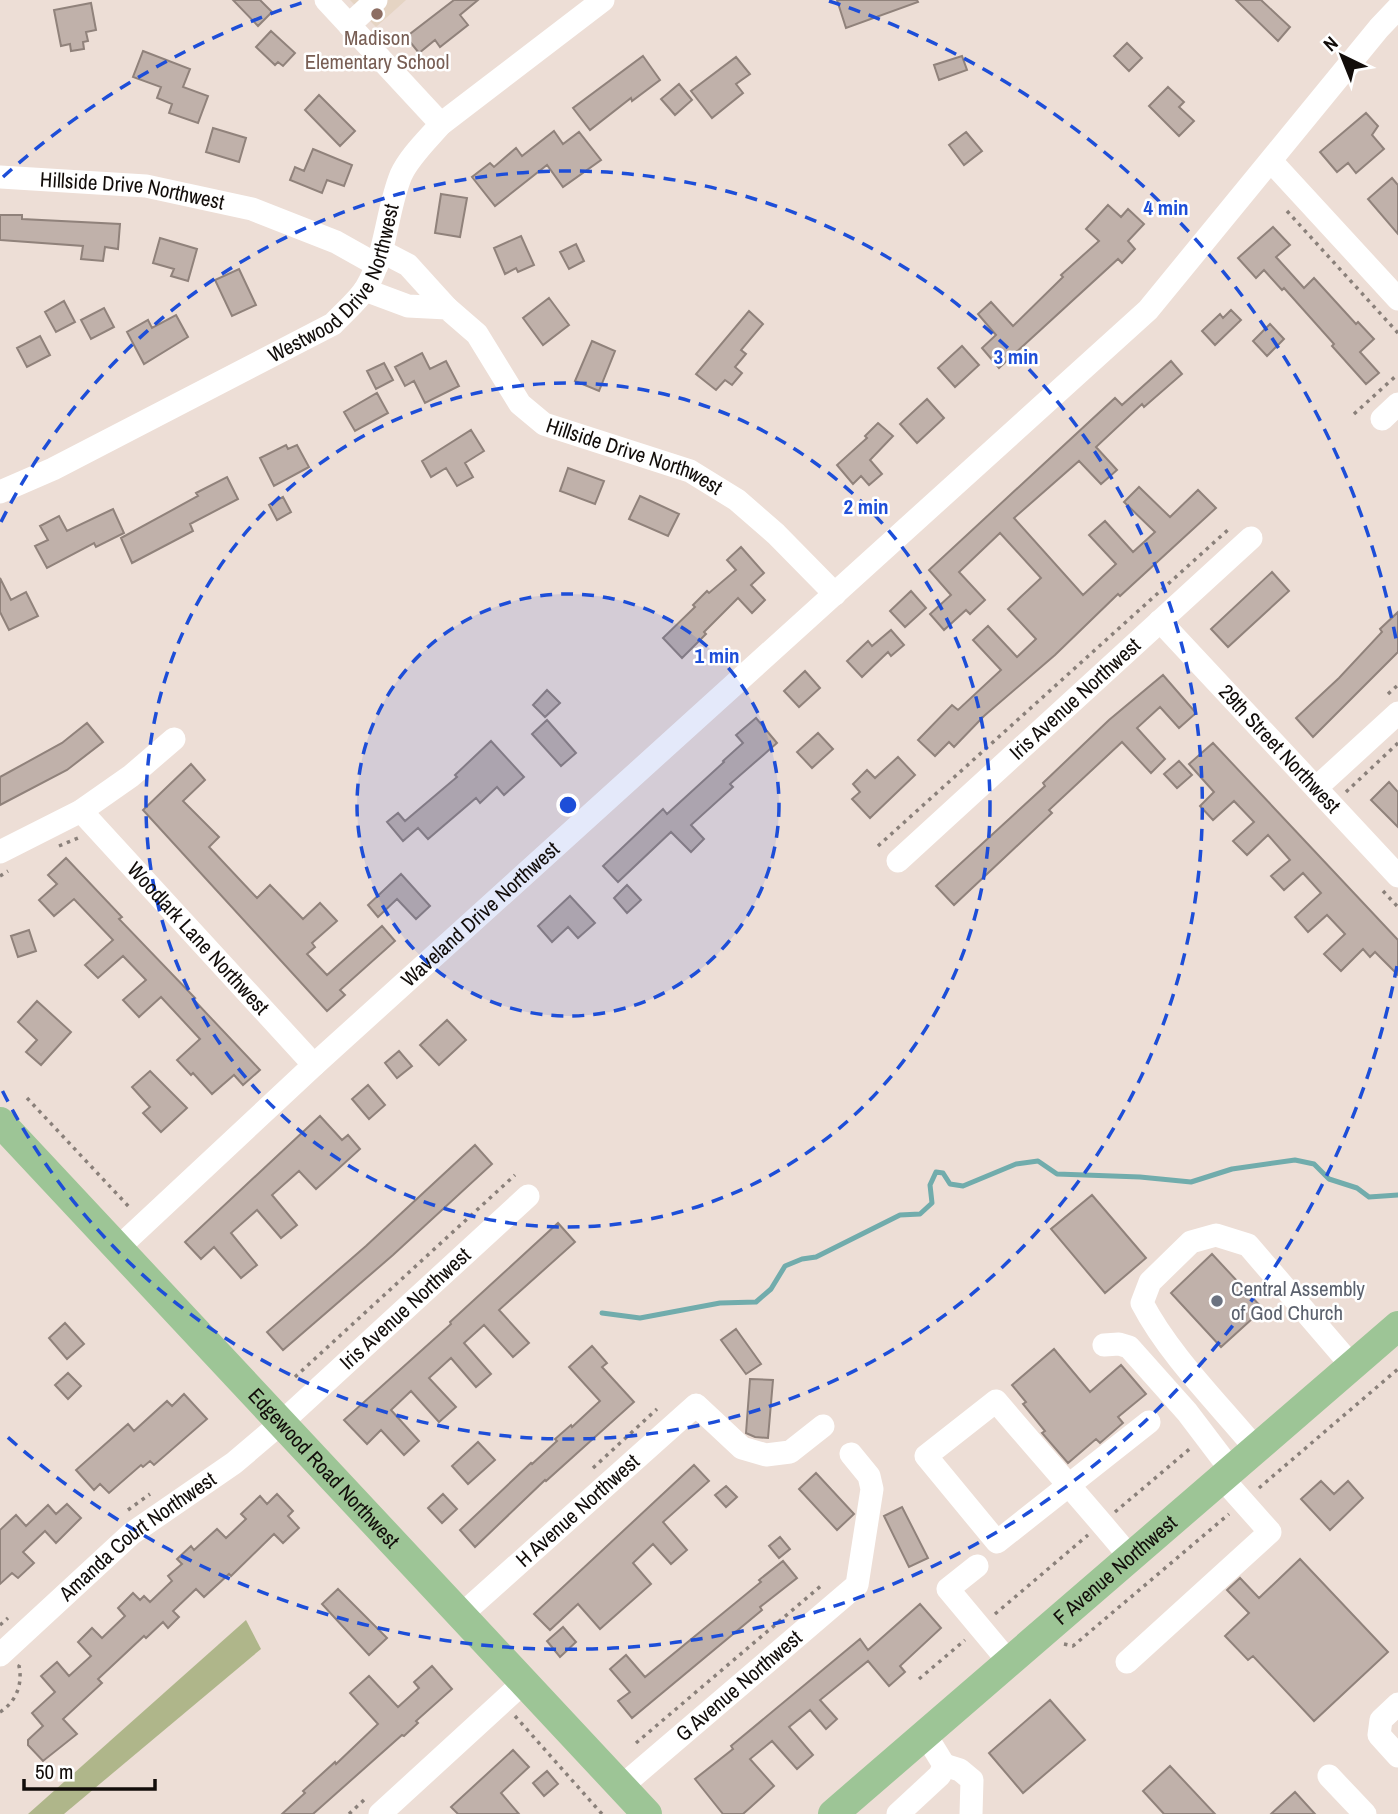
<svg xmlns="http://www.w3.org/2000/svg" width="1398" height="1814" viewBox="0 0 1398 1814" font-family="'Archivo Narrow',sans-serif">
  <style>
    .education { fill: #e5d4c3 }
    .forest { fill: #afb68a }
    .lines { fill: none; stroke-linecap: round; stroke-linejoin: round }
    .stream { stroke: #71acac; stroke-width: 5 }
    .building { fill: #c0b1aa; stroke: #90827b; stroke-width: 2 }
    .path { stroke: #8a807a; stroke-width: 3.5; stroke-dasharray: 3.5 5; stroke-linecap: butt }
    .minor { stroke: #fff; stroke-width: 23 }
    .major { stroke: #9dc596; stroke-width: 30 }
    .ring { fill: none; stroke: #1d4ed8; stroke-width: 3.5; stroke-dasharray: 12 9 }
    .education-dot { fill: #8d6e63; stroke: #fff; stroke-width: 2.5 }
    .worship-dot { fill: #6b7280; stroke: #fff; stroke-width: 2.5 }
    .labels { text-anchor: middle; stroke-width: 5; stroke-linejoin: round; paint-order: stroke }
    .education-label { font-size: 21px; fill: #785e54; stroke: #fff }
    .street-label { font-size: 21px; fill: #120d0a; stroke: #fff }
    .worship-label { font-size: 21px; fill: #5b616d; stroke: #fff; text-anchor: start }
    .centre { fill: #1d4ed8; stroke: #fff; stroke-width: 3.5 }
    .ring-label { font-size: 21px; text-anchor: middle; font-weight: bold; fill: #1d4ed8; stroke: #fff; stroke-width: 5; stroke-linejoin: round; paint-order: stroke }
  </style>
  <rect width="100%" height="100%" fill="#edded6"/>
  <path class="education" d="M350 0H406L376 27Z"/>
  <path class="forest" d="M246 1620 261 1649 64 1814H28Z"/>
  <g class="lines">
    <path class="stream" d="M602 1313 640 1318 720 1303 756 1302 771 1289 785 1266 802 1259 816 1257 900 1215 920 1214 932 1203 930 1185 936 1172 943 1173 950 1184 963 1186 1016 1164 1038 1161 1057 1174 1140 1177 1191 1182 1232 1169 1295 1160 1314 1164 1329 1179 1357 1188 1369 1197 1398 1195"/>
  </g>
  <path class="building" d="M233 0H260L272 12 258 26Z
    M454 0H478L460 15 468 25 440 47 435 40 419 53 406 37Z
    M837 0H917L918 2 846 28Z
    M1236 0H1261L1290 27 1278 41Z
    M91 3 96 30 86 32 88 41 83 42 84 49 71 51 70 44 61 46 54 10Z
    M271 31 295 53 283 66 278 62 275 65 256 47Z
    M1127 43 1142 58 1129 71 1114 56Z
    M143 51 190 69 183 87 208 96 198 123 169 113 172 104 157 98 161 87 133 77Z
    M643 56 660 80 632 101 631 98 590 130 573 108Z
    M962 56 967 70 939 80 934 65Z
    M736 57 750 74 736 84 743 93 712 118 691 91Z
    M679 84 692 100 675 115 661 99Z
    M1168 87 1184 102 1179 107 1194 121 1179 136 1149 106Z
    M319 95 355 131 340 146 305 110Z
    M1366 113 1378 126 1372 135 1384 149 1356 173 1348 163 1337 172 1320 152Z
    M213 128 246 138 239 162 206 152Z
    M554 131 563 144 579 132 601 160 563 187 547 165 495 206 472 177 490 163 494 167 516 148 522 156Z
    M966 132 982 151 964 165 949 145Z
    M313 149 352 165 344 186 327 180 322 193 290 180 295 167 304 171Z
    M1392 178 1398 185V234L1368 199Z
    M441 194 467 198 460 237 435 233Z
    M1108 205 1121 217 1128 209 1144 224 1128 241 1135 249 1122 263 1118 259 999 368 982 348 996 335 978 314 991 302 1013 326 1063 277 1061 275 1099 241 1086 229Z
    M0 215H22V219L120 224 118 249 105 247 103 261 81 259 83 246 0 240Z
    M1273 227 1290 245 1276 257 1304 288 1314 278 1356 324 1358 322 1374 339 1360 352 1379 373 1366 384 1332 346 1334 344 1284 288 1282 290 1264 270 1256 278 1238 258Z
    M521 236 534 265 518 272 516 268 505 274 494 248Z
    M160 238 197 249 188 281 171 276 174 269 153 263Z
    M576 244 584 261 569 269 560 252Z
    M239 269 256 305 232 316 215 280Z
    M549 298 569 325 543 345 523 318Z
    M64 301 75 322 56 332 45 312Z
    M104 308 114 327 91 339 81 320Z
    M1231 310 1241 320 1215 345 1202 331 1220 314 1223 318Z
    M749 311 763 324 741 350 746 354 735 367 742 373 732 385 725 380 716 390 696 374Z
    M176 315 188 337 144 364 127 332 148 320 152 328Z
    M1270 324 1284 339 1267 356 1253 341Z
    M40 336 50 355 27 367 17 348Z
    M592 341 615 351 599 391 575 381Z
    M962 346 979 365 955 387 938 368Z
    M422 353 430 369 446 361 459 386 425 403 414 381 405 386 395 367Z
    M1171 361 1182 374 1144 407 1142 404 1096 447 1117 470 1101 484 1079 461 1014 518 1083 595 1116 564 1089 535 1105 521 1133 552 1155 532 1124 502 1139 487 1170 517 1198 490 1216 508 1120 596 1118 594 1055 655 984 716 954 747 949 742 935 756 918 740 952 705 958 710 1001 670 973 640 988 626 1017 657 1036 639 1008 609 1041 578 1000 533 959 572 985 600 970 614 966 610 944 630 930 614 951 595 929 570 1115 398 1122 405Z
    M384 363 393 380 376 389 367 371Z
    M377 393 388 413 355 431 344 412Z
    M927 399 944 418 917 443 900 424Z
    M878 423 893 436 870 460 882 474 869 485 861 476 853 484 837 465 867 438 865 436Z
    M471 430 484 451 465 463 473 477 457 486 446 468 431 477 422 461Z
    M286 445 288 449 297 445 309 467 274 486 260 458Z
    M568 468 604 481 595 504 560 491Z
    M227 477 238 499 190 524 193 531 132 563 121 538 198 496 196 493Z
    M640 496 679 514 668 536 629 519Z
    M283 497 291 512 277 520 269 505Z
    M113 509 124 533 96 547 94 543 47 568 35 546 48 540 40 526 59 516 67 531Z
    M741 547 764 573 751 585 765 600 752 613 738 598 704 632 706 634 682 658 663 638 695 607 693 605 707 591 709 593 736 570 727 560Z
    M1272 572 1289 591 1228 647 1211 629Z
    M0 578 11 600 26 592 38 616 9 630 0 612Z
    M911 591 926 608 905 627 890 611Z
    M1398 612V652L1313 737 1296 718 1339 678 1382 632 1380 629Z
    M891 630 904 645 891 656 888 652 862 677 847 661 868 641 872 646Z
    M805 671 820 688 799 707 784 691Z
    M1163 675 1196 713 1179 728 1160 707 1137 728 1165 759 1151 773 1122 742 1049 810 1052 813 954 905 936 886 1045 786 1043 783 1109 720Z
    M547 690 560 703 545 717 533 705Z
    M756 718 777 743 730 784 733 787 691 825 704 839 691 852 671 832 618 882 603 866 663 809 667 814 724 762 723 761 743 743 736 735Z
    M547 720 576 753 561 766 532 734Z
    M87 723 103 742 67 770 0 805V777L62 743Z
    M818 733 833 749 812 768 797 752Z
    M491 741 524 777 504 795 497 787 480 803 476 798 428 839 418 828 403 841 387 822 398 813 405 821 457 777 455 775Z
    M1213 743 1398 940V975L1375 952 1370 957 1363 949 1341 971 1324 954 1345 934 1327 915 1308 932 1295 917 1321 893 1303 873 1284 890 1271 876 1290 860 1268 835 1247 855 1233 841 1254 822 1234 801 1213 820 1200 806 1214 792 1189 764Z
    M898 757 915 775 870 818 852 799 860 792 853 784 867 770 875 778Z
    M1179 761 1192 775 1177 788 1164 774Z
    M191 764 205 780 183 801 219 837 209 847 257 898 270 885 303 919 320 903 337 921 312 943 315 947 307 954 327 975 382 926 395 941 340 990 345 995 327 1011 143 810Z
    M1389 782 1398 792V827L1371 800Z
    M66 858 122 917 119 919 195 998 193 999 260 1070 243 1085 234 1075 212 1094 193 1073 191 1075 177 1060 200 1039 161 997 139 1017 123 1000 146 980 123 956 98 978 85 965 113 940 74 899 54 916 39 900 57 884 48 875Z
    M401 874 430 906 416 919 397 899 378 917 368 905Z
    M627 885 641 900 627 913 614 898Z
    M570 896 595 923 578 938 568 927 552 942 538 926Z
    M29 930 36 951 18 957 11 936Z
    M37 1001 71 1032 41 1065 26 1052 37 1040 18 1022Z
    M447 1020 466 1040 439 1065 420 1045Z
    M399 1051 412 1066 397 1078 385 1063Z
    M150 1071 187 1108 161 1132 143 1113 150 1107 132 1087Z
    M368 1085 385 1105 369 1119 352 1099Z
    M320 1116 342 1140 348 1135 360 1149 316 1189 299 1171 272 1195 297 1225 281 1238 257 1210 231 1233 257 1265 241 1278 214 1247 201 1259 185 1242Z
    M475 1145 492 1164 393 1255 283 1350 267 1332 366 1246Z
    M1092 1195 1146 1258 1105 1293 1051 1229Z
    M558 1223 575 1242 499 1310 529 1343 513 1357 484 1325 464 1343 491 1374 476 1387 451 1358 429 1378 456 1407 439 1422 411 1391 391 1410 419 1441 404 1455 381 1430 367 1444 344 1420 451 1324 450 1322Z
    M1212 1254 1263 1309 1221 1347 1171 1293Z
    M65 1323 84 1344 67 1359 49 1338Z
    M736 1329 761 1364 746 1374 721 1340Z
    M592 1346 607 1363 602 1367 634 1402 546 1481 545 1480 475 1547 460 1530 531 1463 532 1464 557 1441 555 1439 571 1425 572 1427 600 1401 569 1367Z
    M1054 1349 1090 1392 1121 1365 1146 1394 1118 1417 1123 1423 1100 1443 1096 1439 1068 1463 1042 1433 1045 1431 1023 1404 1026 1402 1012 1385Z
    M68 1373 81 1386 68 1399 55 1385Z
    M750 1379 773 1380 768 1438 755 1437 746 1433Z
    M184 1394 207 1419 154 1465 150 1461 143 1467 141 1465 109 1493 100 1484 94 1490 76 1470 128 1424 134 1431 167 1401 172 1406Z
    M478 1442 495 1460 468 1484 452 1466Z
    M694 1465 709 1481 663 1522 687 1550 671 1564 653 1544 633 1563 651 1584 600 1629 578 1604 550 1630 534 1614Z
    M816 1473 854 1514 837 1530 799 1489Z
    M1321 1481 1334 1494 1348 1481 1363 1498 1330 1530 1301 1499Z
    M726 1486 737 1497 726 1507 715 1495Z
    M277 1494 293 1511 288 1516 299 1528 283 1543 274 1534 231 1576 229 1574 204 1597 196 1589 173 1611 179 1617 168 1628 163 1622 146 1638 144 1636 98 1679 102 1683 63 1719 77 1734 43 1761 28 1745V1740L43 1726 32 1713 55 1692 41 1676 57 1662 69 1676 91 1656 78 1642 92 1628 102 1638 125 1616 118 1608 133 1593 140 1600 144 1596 150 1602 172 1581 168 1576 182 1564 177 1559 191 1546 194 1550 217 1529 226 1538 246 1519 241 1514 260 1496 267 1504Z
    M443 1494 457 1509 442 1523 428 1508Z
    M67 1504 81 1518 56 1543 45 1531 23 1552 34 1563 18 1578 12 1573 0 1584V1530L16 1515 26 1526 48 1505 56 1514Z
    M902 1507 928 1558 909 1567 884 1516Z
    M780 1537 790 1549 779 1558 769 1546Z
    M1300 1559 1388 1652 1314 1721 1253 1656 1248 1660 1225 1636 1249 1613 1227 1590 1240 1578 1259 1598Z
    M783 1561 797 1578 760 1607 762 1610 632 1718 618 1701 630 1692 610 1669 626 1655 645 1677 761 1582 759 1580Z
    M338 1589 387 1638 369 1655 322 1604Z
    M920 1604 941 1628 900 1666 905 1672 889 1686 868 1661 820 1700 837 1719 826 1729 810 1710 789 1727 813 1755 797 1769 772 1741 750 1759 774 1786 743 1814H723L695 1779 733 1749 731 1746 860 1639 868 1650Z
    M563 1627 576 1642 560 1657 547 1641Z
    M432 1666 452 1689 416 1721 418 1723 404 1736 402 1735 313 1814H282L305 1793 303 1791 335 1762 336 1764 378 1724 350 1693 369 1676 398 1707 419 1688 414 1682Z
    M1050 1700 1085 1740 1023 1793 989 1753Z
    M513 1750 529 1767 501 1793 519 1814H458L451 1807Z
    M1170 1766 1215 1814H1164L1143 1791Z
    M547 1771 558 1784 544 1796 533 1783Z
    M1295 1792 1315 1814H1271Z"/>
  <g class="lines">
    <path class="path" d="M1287 211 1398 333
      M1354 414 1398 374
      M1388 694 1398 685
      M1346 792 1398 743
      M59 846 78 838
      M878 846 1230 528
      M0 876 8 871
      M1383 891 1398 907
      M27 1098 131 1209
      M295 1377 515 1175
      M593 1468 657 1409
      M1259 1488 1398 1369
      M128 1510 150 1494
      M1115 1512 1192 1447
      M995 1614 1088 1535
      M0 1625 8 1618
      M1064 1644 1073 1646 1229 1514
      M919 1679 965 1640
      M0 1712C16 1702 23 1684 19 1666L21 1663
      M515 1716 602 1814
      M636 1743 822 1585
      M349 1814 365 1799"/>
    <g class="minor">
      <path d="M326 0 441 124"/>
      <path d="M349 25 376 0"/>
      <path d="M1271 161 1398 299"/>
      <path id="s1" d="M0 177 146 186 252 209 336 242 377 265"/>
      <path d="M383 252 408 265 447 308"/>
      <path id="s2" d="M365 290 408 306 447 308 477 334 520 404 544 424 690 471 737 500 776 534 835 594"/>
      <path d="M1382 419 1398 404"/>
      <path id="s3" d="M0 492 53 469 333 324C343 313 358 301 366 288 387 253 386 212 401 175 409 157 428 139 441 124L603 0"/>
      <path id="s4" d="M1160 621 1398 876"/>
      <path d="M1316 788 1398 713"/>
      <path id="s5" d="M81 811 314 1065"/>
      <path d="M0 852 81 811 131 776 174 739"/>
      <path id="s6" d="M898 861 1251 538"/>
      <path id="s7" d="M117 1249 314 1065 1148 310 1379 28 1398 8"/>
      <path d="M1104 1345 1119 1344 1129 1347 1187 1412 1231 1470"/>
      <path d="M1256 1449C1218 1403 1169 1355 1142 1303L1150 1282 1191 1242 1216 1235 1248 1245 1352 1366"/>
      <path d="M1130 1557C1086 1504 1040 1453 996 1401L926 1456 997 1542 1149 1422"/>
      <path d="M977 1566 948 1589 1009 1662"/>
      <path id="s8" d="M460 1616 696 1405 742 1448 766 1455 790 1452 823 1426"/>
      <path id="s9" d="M0 1655 131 1534 234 1463 281 1423 528 1196"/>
      <path d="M1127 1662 1270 1532 1222 1478"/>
      <path d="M1398 1704 1381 1720 1379 1735 1398 1756"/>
      <path d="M944 1765 960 1770 972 1780 971 1814"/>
      <path d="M1329 1776 1365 1814"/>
      <path id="s10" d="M622 1786 857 1585 872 1489 869 1476 851 1454"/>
      <path d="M380 1814 523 1683"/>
      <path d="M898 1814 940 1775 944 1765 925 1734"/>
    </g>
    <g class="major">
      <path id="s11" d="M0 1122 647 1814"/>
      <path id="s12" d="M833 1814 1398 1326"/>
    </g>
  </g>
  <circle cx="568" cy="805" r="211" fill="#1d4ed8" fill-opacity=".12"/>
  <g class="ring">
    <circle cx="568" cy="805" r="211"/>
    <circle cx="568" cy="805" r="422"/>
    <path d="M1 522A634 634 0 1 1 1 1088"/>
    <path d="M1397 966A845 845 0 0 1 3 1433M3 177A845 845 0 0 1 307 1M829 1A845 845 0 0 1 1397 644"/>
  </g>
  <circle class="education-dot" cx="377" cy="14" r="7"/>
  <circle class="worship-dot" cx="1217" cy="1301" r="7"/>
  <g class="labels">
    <g class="education-label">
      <text x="377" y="45">Madison<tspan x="377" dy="24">Elementary School</tspan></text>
    </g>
    <g class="street-label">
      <text dy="7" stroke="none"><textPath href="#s1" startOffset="133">Hillside Drive Northwest</textPath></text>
      <text dy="7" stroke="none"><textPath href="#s3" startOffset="406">Westwood Drive Northwest</textPath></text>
      <text dy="7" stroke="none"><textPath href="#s2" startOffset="334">Hillside Drive Northwest</textPath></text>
      <text dy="7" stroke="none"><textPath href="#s6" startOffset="240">Iris Avenue Northwest</textPath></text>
      <text dy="7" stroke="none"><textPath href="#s4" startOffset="175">29th Street Northwest</textPath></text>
      <text dy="7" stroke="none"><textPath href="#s7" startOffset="494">Waveland Drive Northwest</textPath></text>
      <text dy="7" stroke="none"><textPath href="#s5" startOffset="173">Woodlark Lane Northwest</textPath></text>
      <text dy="7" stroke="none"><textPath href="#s9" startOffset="534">Iris Avenue Northwest</textPath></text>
      <text dy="7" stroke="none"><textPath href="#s11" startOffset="474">Edgewood Road Northwest</textPath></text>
      <text dy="7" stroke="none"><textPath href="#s8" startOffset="158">H Avenue Northwest</textPath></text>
      <text dy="7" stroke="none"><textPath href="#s9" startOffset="182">Amanda Court Northwest</textPath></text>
      <text dy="7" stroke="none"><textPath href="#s12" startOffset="373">F Avenue Northwest</textPath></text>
      <text dy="7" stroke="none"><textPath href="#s10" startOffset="154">G Avenue Northwest</textPath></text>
    </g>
    <g class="worship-label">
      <text x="1231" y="1296">Central Assembly<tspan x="1231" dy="24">of God Church</tspan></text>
    </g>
  </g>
  <circle cx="568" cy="805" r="10" class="centre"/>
  <g class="ring-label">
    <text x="1166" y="215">4 min</text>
    <text x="1016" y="364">3 min</text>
    <text x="866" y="514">2 min</text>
    <text x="717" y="663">1 min</text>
  </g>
  <g transform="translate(1342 56) rotate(317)" stroke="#ffffff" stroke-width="5" paint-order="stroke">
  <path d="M0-5L12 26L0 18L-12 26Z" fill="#120d0a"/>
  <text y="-10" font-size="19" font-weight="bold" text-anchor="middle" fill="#120d0a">N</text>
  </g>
  <path d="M24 1779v10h131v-10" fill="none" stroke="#120d0a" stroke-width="3.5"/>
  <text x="35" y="1779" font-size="21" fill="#120d0a" stroke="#ffffff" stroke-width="5" paint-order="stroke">50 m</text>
</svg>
